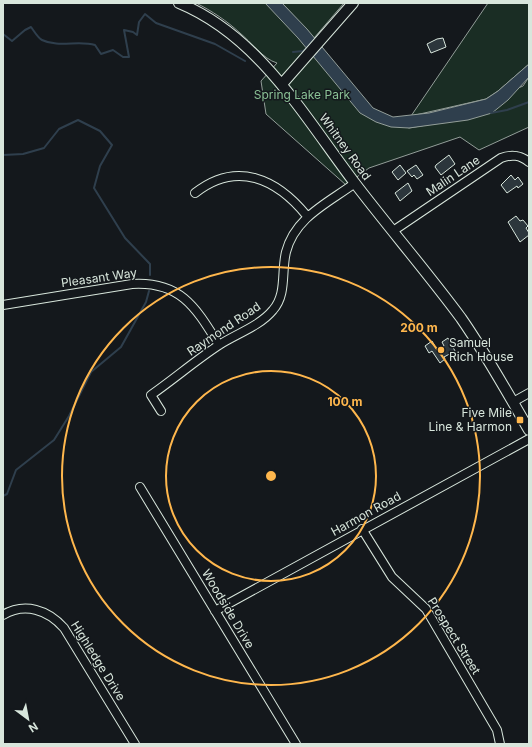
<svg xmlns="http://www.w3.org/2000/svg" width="532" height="747" viewBox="0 0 532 747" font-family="Inter,sans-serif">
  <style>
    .green { fill: #1a2d24; stroke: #939e99 }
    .water { fill: #2f3f4d; stroke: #939e99 }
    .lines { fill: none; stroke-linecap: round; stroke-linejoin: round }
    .stream { stroke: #2f3f4d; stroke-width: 2 }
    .building { fill: #2c363c; stroke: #d8e6dc }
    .minor-casing { stroke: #d8e6dc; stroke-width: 10 }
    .major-casing { stroke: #d8e6dc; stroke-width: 12 }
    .minor { stroke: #14181c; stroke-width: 8 }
    .major { stroke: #14181c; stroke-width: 10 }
    .ring { fill: none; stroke: #ffb74d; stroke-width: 2 }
    .poi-dot { fill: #ffb74d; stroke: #14181c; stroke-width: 1.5 }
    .labels { text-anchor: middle; stroke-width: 3; stroke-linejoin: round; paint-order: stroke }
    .park-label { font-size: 12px; fill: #8ac095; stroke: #14181c }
    .street-label { font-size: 12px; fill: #d8e6dc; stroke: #14181c }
    .poi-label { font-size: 12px; fill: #d8e6dc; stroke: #14181c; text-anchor: start }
    .centre { fill: #ffb74d; stroke: #14181c; stroke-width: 2 }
    .ring-label { font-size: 12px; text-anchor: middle; font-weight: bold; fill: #ffb74d; stroke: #14181c; stroke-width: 3; stroke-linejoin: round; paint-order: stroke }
  </style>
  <rect width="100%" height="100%" fill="#14181c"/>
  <path class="green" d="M196 3H273L354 102 409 128 438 123 523 86 529 77V127L479 150 460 137 369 168 346 185 266 114 261 81 277 63C263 59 251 42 240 33 227 21 212 11 196 3Z
    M282 3H344L314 38Z
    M488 3H529V64L498 91 486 99 411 116Z"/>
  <path class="water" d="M265 3H282L307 29 373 108 393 117 429 113 486 99 498 91 529 64V77L508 100 492 113 468 120 409 128 391 127 376 122 360 113 298 38Z"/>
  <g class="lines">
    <path class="stream" d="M3 34 12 41 25 30 31 27C34 31 38 38 42 40 58 48 79 40 95 45L101 54 113 50 123 57H129L124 30 133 32 137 35 139 22 145 14 156 23 215 44 245 61
      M293 52 303 51 308 47
      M491 113 507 110 529 102
      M3 155 23 154 44 148 59 129 78 120 100 131 112 145 100 166 94 188 125 238 150 264V275
      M3 496 7 494 16 470 54 440 69 416 91 372 121 347 146 302 149 291"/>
  </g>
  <path class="building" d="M443 38 446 47 431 53 427 44 437 39Z
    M449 155 455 164 441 175 435 167 436 165Z
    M400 165 406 173 398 180 392 172Z
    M416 165 423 175 417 179 414 175 412 177 407 171Z
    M511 175 515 180 518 177 523 184 518 188 517 186 507 193 501 185Z
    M408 183 412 191 400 201 395 193Z
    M516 216 520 221 523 220 528 226 526 228 529 233V235L520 242 508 222Z
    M448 338 455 351 444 357 445 359 440 363 432 351 429 353 425 346 432 341 437 350 444 346 442 342Z"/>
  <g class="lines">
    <defs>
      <path id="minor" d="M195 193C237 160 277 179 307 216
        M393 231 501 158C512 154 520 155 529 162
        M3 305 132 284C181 281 196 308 219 345
        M513 402 529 393
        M161 411 151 395C174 379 196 360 219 345 236 334 260 326 273 310 287 294 281 272 286 252 295 217 328 203 355 183
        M140 487 296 744
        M362 529 392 577 426 609 497 730 500 744
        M215 611 529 439
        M3 615C25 602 48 610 64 628L135 744"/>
      <path id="major" d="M179 3C259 36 304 116 354 182 389 228 427 272 461 318 486 354 507 392 529 430
        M282 84 353 3"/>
    </defs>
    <use href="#minor" class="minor-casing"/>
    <use href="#major" class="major-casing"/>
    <use href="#minor" class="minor"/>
    <use href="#major" class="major"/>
  </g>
  <g class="ring">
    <circle cx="271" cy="476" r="105"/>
    <circle cx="271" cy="476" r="209"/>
  </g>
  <g class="poi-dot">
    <circle cx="441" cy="350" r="4"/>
    <rect x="516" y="416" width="8" height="8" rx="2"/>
  </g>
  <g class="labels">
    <g class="park-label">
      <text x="302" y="99">Spring Lake Park</text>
    </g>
    <g class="street-label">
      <text transform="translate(345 147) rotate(54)" y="4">Whitney Road</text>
      <text transform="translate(453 176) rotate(-34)" y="4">Malin Lane</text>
      <text transform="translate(99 278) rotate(-8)" y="4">Pleasant Way</text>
      <text transform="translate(224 329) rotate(-34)" y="4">Raymond Road</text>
      <text transform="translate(366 514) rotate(-29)" y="4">Harmon Road</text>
      <text transform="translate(228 609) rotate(59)" y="4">Woodside Drive</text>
      <text transform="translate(454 636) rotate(58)" y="4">Prospect Street</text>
      <text transform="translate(98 661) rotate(58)" y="4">Highledge Drive</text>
    </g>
    <g class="poi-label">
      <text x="449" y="347">Samuel<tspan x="449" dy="14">Rich House</tspan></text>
      <text x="512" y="417" text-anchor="end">Five Mile<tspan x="512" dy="14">Line &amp; Harmon</tspan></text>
    </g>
  </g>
  <circle cx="271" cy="476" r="6" class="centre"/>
  <g class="ring-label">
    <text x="419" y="332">200 m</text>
    <text x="345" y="406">100 m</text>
  </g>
  <rect width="532" height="747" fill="none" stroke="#d8e6dc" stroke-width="8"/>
  <g transform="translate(28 719) rotate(148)" stroke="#14181c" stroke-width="3" paint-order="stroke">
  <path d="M0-3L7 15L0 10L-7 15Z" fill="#d8e6dc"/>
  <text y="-6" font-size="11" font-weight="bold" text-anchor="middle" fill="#d8e6dc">N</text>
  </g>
</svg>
